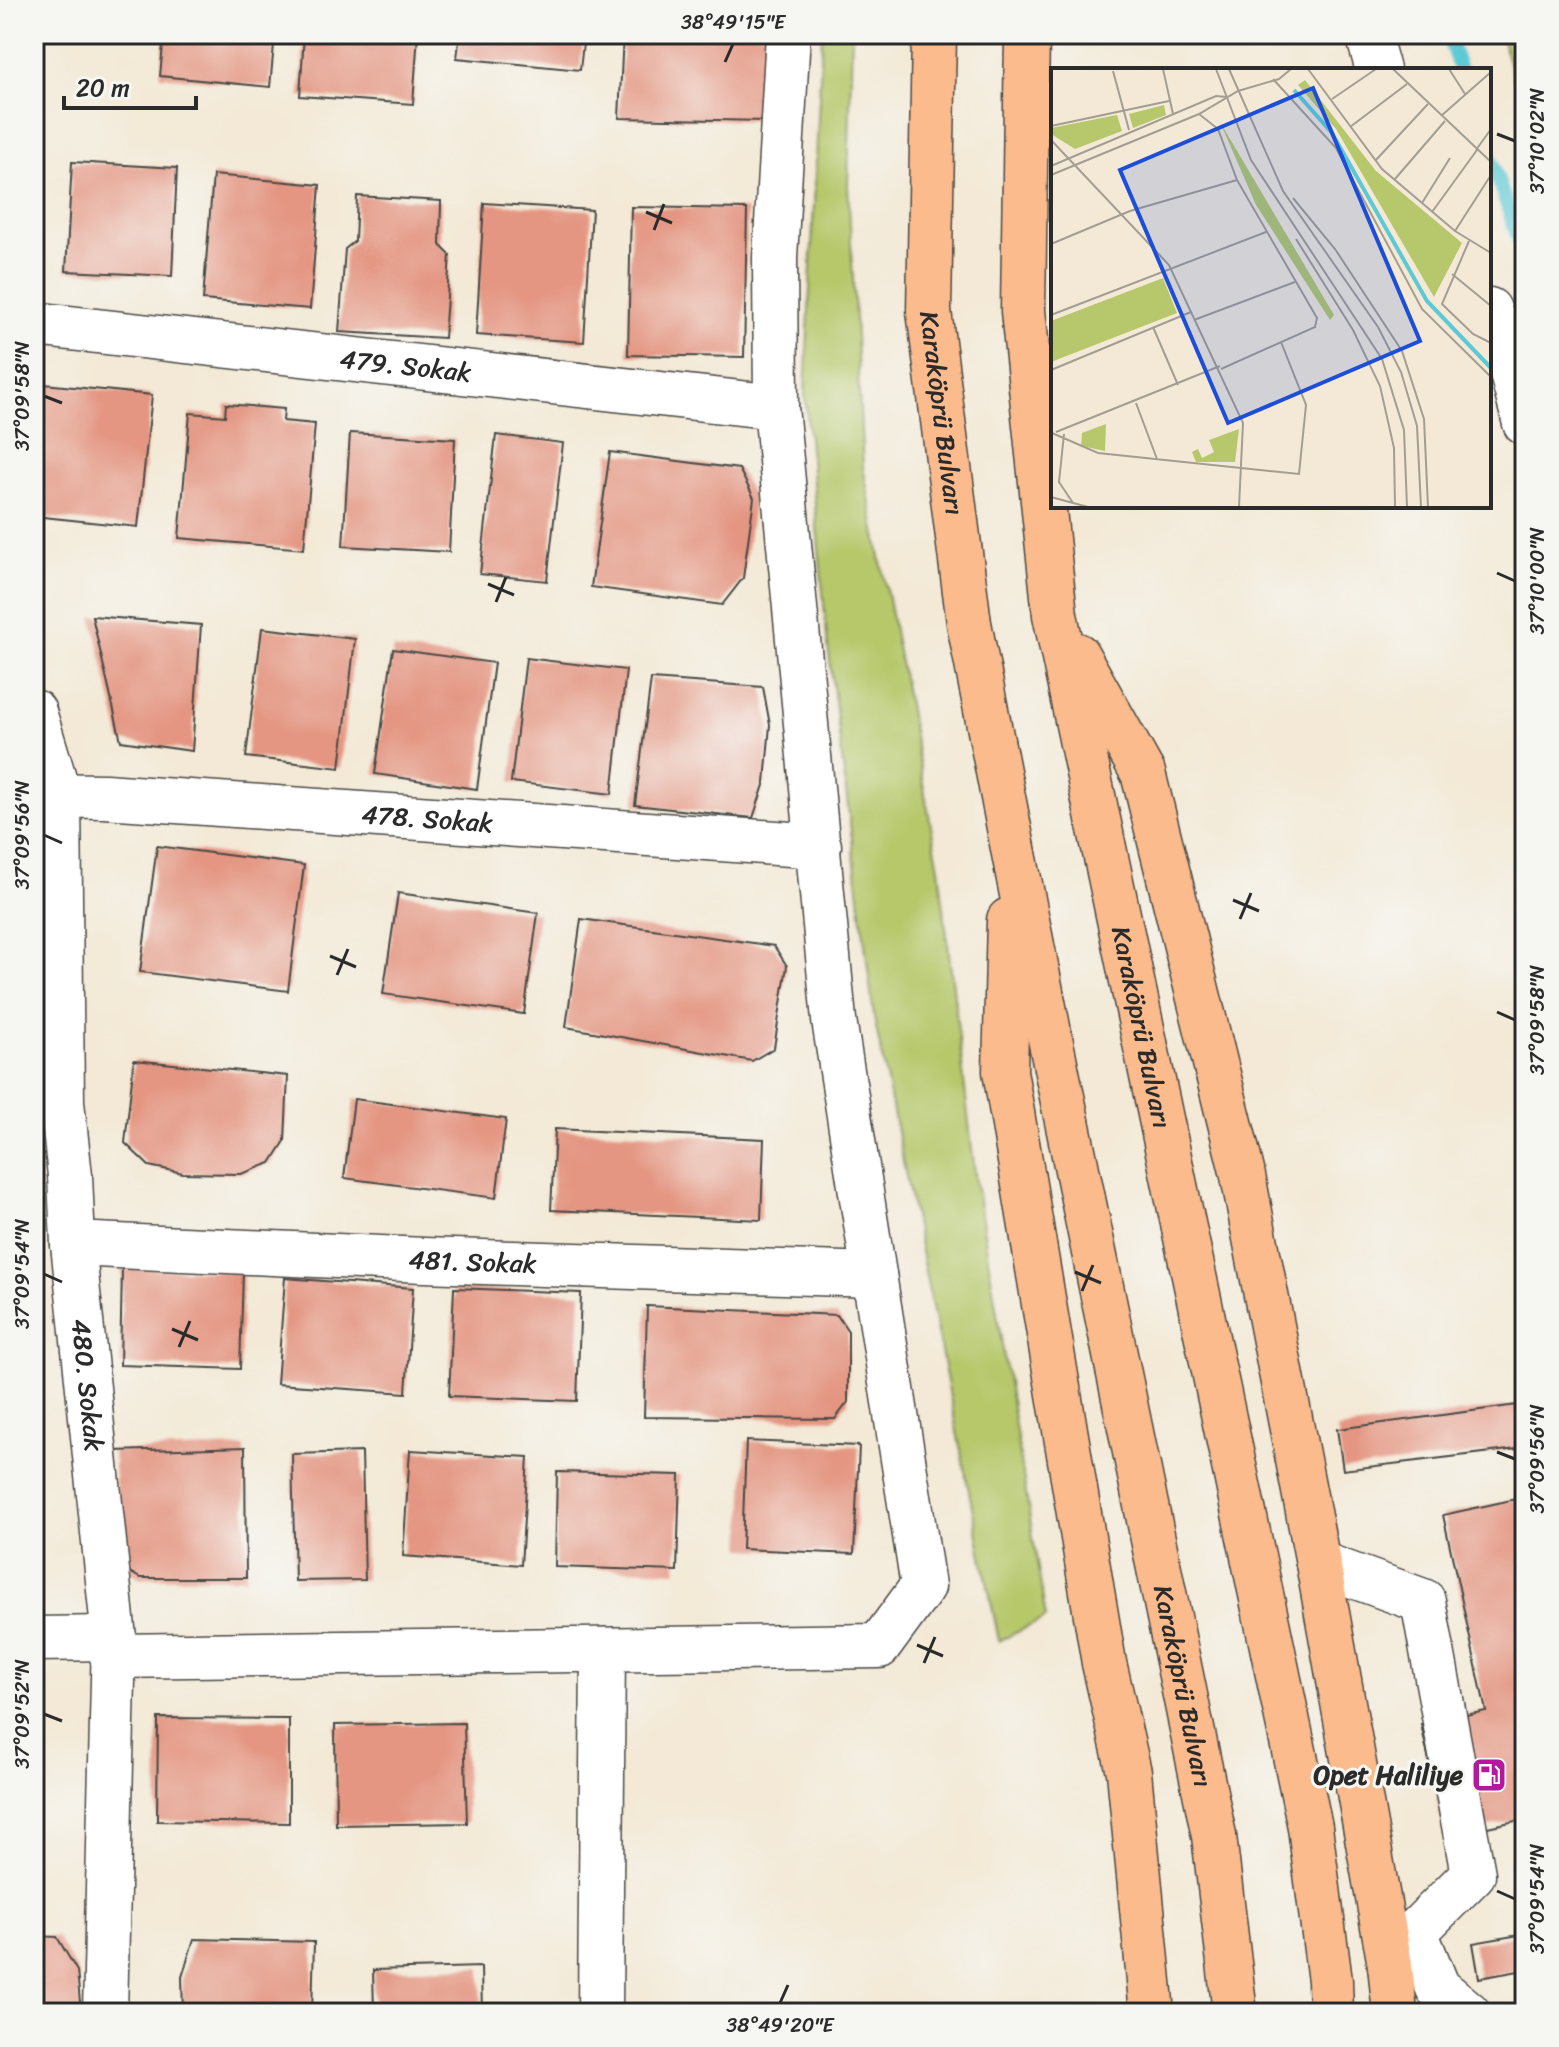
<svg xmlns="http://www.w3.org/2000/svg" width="1559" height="2047" viewBox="0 0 1559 2047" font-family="Sriracha,sans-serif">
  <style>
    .green { fill: #b6c86b; stroke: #707a4b; stroke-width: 2 }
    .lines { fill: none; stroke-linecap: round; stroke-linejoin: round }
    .stream { stroke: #5dc9d5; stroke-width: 14 }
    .building { fill: #e49682 }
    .minor-casing { stroke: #494845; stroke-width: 47 }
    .highway-casing { stroke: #494845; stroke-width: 47 }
    .minor { stroke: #fff; stroke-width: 44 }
    .highway { stroke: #fbbb8c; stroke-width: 44 }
    .ticks { fill: none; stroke: #2b2b2b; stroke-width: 3 }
    .labels { text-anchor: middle; stroke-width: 6; stroke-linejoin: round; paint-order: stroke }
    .street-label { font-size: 26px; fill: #2b2b2b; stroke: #f6f6f2 }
    .poi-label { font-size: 26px; font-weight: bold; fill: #2b2b2b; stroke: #f6f6f2; text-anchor: end }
    .inset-river { fill: none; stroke: #5dc9d5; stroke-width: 4 }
    .inset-road { fill: none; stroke: #a39d92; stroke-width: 2 }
    .view { fill: #1d4ed8; fill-opacity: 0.15; stroke: #1d4ed8; stroke-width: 4 }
    .inset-edge { fill: none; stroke: #2b2b2b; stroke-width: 4 }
    .neatline { fill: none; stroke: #2b2b2b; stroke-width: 3 }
    .ticks-label { font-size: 20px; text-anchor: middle; fill: #2b2b2b }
  </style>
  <rect width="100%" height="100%" fill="#f6f6f2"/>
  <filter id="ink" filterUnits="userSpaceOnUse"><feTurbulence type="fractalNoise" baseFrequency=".0125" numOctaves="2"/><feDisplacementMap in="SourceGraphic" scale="16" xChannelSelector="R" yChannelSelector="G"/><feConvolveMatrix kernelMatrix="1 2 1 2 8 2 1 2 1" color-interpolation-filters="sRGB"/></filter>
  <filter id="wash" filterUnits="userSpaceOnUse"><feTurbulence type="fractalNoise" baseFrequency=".006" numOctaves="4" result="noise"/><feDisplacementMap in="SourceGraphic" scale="32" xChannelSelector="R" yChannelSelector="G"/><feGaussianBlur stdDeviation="1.8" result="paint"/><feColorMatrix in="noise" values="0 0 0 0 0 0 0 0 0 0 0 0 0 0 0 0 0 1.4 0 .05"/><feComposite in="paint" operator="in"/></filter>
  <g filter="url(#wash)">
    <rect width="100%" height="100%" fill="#f3e9d6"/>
    <path class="green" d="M822 34H852L848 186 863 467 939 868 976 1183 1046 1618 999 1641 874 1017 827 637 805 394Z
      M1500 34H1525V115Z"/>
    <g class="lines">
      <path class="stream" d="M1447 34 1460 70
        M1489 154 1525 258"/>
    </g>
    <g id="blocks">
      <path class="building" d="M164 34H275L270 87 160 76Z
        M304 34H418L413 104 300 96Z
        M460 34H584L580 70 457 58Z
        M623 34H767L765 121 619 118Z
        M72 162 177 168 172 276 66 271Z
        M213 175 320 185 310 309 203 300Z
        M357 196 441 201 440 245 450 255 444 338 339 332 345 249 355 241Z
        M484 203 592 210 584 342 476 335Z
        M631 207 747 209 744 357 628 355Z
        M34 383 152 395 138 527 34 516Z
        M226 404 284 409 283 421 315 424 304 549 179 538 190 413 225 416Z
        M350 433 455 439 449 552 343 546Z
        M496 435 563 443 547 581 480 574Z
        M610 452 739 469 754 498 743 578 722 605 591 587Z
        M92 616 201 625 192 751 121 741Z
        M262 628 355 639 340 768 246 757Z
        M393 649 494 663 477 789 375 774Z
        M526 658 626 670 612 794 511 782Z
        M651 679 763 687 770 725 765 782 753 818 635 805Z
        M157 846 304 865 288 991 140 972Z
        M398 893 538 913 524 1014 383 994Z
        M581 919 774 946 787 966 774 1048 752 1061 566 1027Z
        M134 1060 288 1076 285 1141 271 1163 241 1174 183 1173 149 1166 125 1143Z
        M354 1099 506 1119 496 1198 344 1178Z
        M555 1129 764 1139 761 1220 551 1210Z
        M122 1268 243 1272 240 1369 120 1365Z
        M285 1278 413 1288 406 1393 277 1384Z
        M454 1288 581 1293 577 1401 449 1396Z
        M647 1306 837 1315 848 1331V1402L835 1419 644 1417Z
        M1525 1404V1448L1343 1470 1337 1429Z
        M746 1441 859 1446 854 1554 742 1549Z
        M245 1447 246 1578H140L121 1567 113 1451Z
        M410 1450 528 1457 521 1565 403 1556Z
        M362 1452 365 1580 295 1581 292 1454Z
        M557 1472 680 1475 677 1571 555 1567Z
        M1525 1497V1819L1445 1836 1421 1724 1486 1711 1443 1515Z
        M158 1718 289 1719V1823L157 1821Z
        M464 1723 467 1823 336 1825 335 1725Z
        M1525 1934V1970L1479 1978 1473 1943Z
        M34 1936 57 1937 77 1971 81 2013H34Z
        M194 1939 314 1942 312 2013H183L182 1977Z
        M481 1967 482 2013H374L373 1970Z"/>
    </g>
  </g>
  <g filter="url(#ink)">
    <use href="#blocks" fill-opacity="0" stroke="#494845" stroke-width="2"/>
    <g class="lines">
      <defs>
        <g id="minor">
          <path d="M1368 34 1378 70"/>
          <path d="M1489 310 1503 339 1525 423"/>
          <path id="s1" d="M34 324 776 407"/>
          <path id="s2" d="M34 712 59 795 62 1102 70 1176 73 1244 114 1638 105 2013"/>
          <path id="s3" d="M34 795 105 796 819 846"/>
          <path id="s4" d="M73 1244 424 1260 874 1275"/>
          <path d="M1318 1563 1423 1601 1473 1874 1415 1932 1390 1965"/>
          <path d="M34 1639 114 1638"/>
          <path d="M112 1656 879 1646 923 1586 834 1020 776 407 775 257 788 34"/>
          <path d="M1415 1932 1438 1988 1468 2013"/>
          <path d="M600 2013 603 1650"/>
        </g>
        <g id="highway">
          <path id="s5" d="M934 34 929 311 969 623 1052 1048 1214 1836 1235 2013"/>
          <path id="s6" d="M1027 34 1023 311 1055 615 1310 1827 1330 1981 1331 2013"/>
          <path d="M1077 655 1143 773 1242 1171 1318 1563 1390 1965 1395 2013"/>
          <path d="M1009 920 1005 1071 1104 1663 1129 1772 1152 2013"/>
        </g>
      </defs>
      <use href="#minor" class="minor-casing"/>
      <use href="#highway" class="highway-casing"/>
      <use href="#minor" class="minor"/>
      <use href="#highway" class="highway"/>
    </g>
  </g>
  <path class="ticks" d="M725 62 733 44M1497 134 1515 141M646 212 672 223M654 230 664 204M44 396 62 403M1497 573 1515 581M488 584 514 595M496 602 506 577M44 835 62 843M1233 900 1259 911M1240 919 1251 893M330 956 356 967M337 975 348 949M1497 1012 1515 1020M1075 1272 1101 1283M44 1274 62 1282M1082 1291 1093 1265M172 1329 198 1340M179 1347 190 1321M1497 1452 1515 1459M917 1645 943 1656M924 1663 935 1637M44 1714 62 1721M1497 1891 1515 1899M780 2003 788 1985"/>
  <defs>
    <symbol id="fuel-square" viewBox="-11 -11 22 22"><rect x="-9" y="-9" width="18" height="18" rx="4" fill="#b5179e" stroke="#f6f6f2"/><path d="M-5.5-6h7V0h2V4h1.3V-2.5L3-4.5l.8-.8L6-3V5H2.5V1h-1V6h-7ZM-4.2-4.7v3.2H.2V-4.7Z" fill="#fff"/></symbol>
  </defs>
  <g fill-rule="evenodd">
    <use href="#fuel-square" x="1469" y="1755" width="40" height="40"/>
  </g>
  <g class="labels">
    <g class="street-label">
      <text dy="9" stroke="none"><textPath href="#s1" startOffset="374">479. Sokak</textPath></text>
      <text dy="9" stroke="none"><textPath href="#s5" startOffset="380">Karaköprü Bulvarı</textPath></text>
      <text dy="9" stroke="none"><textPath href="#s3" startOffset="394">478. Sokak</textPath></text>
      <text dy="9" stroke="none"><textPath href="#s6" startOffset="1004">Karaköprü Bulvarı</textPath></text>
      <text dy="9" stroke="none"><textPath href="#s4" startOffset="400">481. Sokak</textPath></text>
      <text dy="9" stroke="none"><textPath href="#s2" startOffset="678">480. Sokak</textPath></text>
      <text dy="9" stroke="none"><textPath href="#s5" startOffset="1676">Karaköprü Bulvarı</textPath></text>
    </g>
    <g class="poi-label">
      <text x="1463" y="1784">Opet Haliliye</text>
    </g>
  </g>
  <g transform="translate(1051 68)">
    <rect width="440" height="440" fill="#f3e9d6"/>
    <path d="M254 12 325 103 411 175 383 229 285 61 247 17ZM113 37 115 47 82 60 78 46ZM66 47 71 63 24 81 0 66V60ZM169 54 283 247 279 252 205 137ZM112 210 126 245 0 294V253ZM55 356 54 383 30 378 31 365ZM188 361 184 394H145L141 384 147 381 151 390 163 384 158 372Z" fill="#b6c86b"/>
    <path class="inset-river" d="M243 22 281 65 376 233 440 300"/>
    <path class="inset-road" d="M112 1 122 46M165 1 200 92 331 291 353 362 356 439M178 1 232 123 327 259 350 304 366 358 370 439M257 1 331 101 404 163 440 185M342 1 440 94M398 1 414 26M62 3 78 62M222 11 285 80 371 241 440 309M281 31 325 1M148 46 167 61 186 112 266 250 264 259 170 301M390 48 440 4M0 58 118 33M299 59 356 16M0 72 118 197 192 355 188 439M425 82 440 61M324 93 377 36M0 98 165 28 176 29M0 107 148 46 187 23 228 11 240 1M344 111 394 53M242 130 284 181 351 283 373 351 377 439M371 135 399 90M381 144 426 82M404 163 440 107M245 171 302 262 329 318 343 380 344 439M418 173 391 236 422 266 440 275M0 176 79 143 186 112M401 206 440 238M0 247 215 164M143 252 244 214M102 259 127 317M0 302 140 244M85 335 106 391M5 364 169 298M1 365 47 385 248 406 255 337 230 274M13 366 8 414 22 435M0 429 37 439"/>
    <path class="view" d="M262 20 369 273 177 355 69 102Z"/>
    <rect width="440" height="440" class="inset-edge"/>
  </g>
  <rect width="1559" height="2047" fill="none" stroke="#f6f6f2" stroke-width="88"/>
  <path d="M64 96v12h132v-12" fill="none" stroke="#2b2b2b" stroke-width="4"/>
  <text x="76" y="96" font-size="24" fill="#2b2b2b" stroke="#f6f6f2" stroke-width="6" paint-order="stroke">20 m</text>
  <rect x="44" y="44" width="1471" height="1959" class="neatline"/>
  <g class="ticks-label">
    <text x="733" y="29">38°49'15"E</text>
    <text transform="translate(1537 141) rotate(-90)" y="7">37°10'02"N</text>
    <text transform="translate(22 396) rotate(-90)" y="7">37°09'58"N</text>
    <text transform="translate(1537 581) rotate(-90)" y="7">37°10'00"N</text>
    <text transform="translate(22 835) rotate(-90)" y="7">37°09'56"N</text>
    <text transform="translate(1537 1020) rotate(-90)" y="7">37°09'58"N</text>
    <text transform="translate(22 1274) rotate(-90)" y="7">37°09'54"N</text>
    <text transform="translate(1537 1459) rotate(-90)" y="7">37°09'56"N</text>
    <text transform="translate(22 1714) rotate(-90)" y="7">37°09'52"N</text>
    <text transform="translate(1537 1899) rotate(-90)" y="7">37°09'54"N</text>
    <text x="780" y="2032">38°49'20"E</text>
  </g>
</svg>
